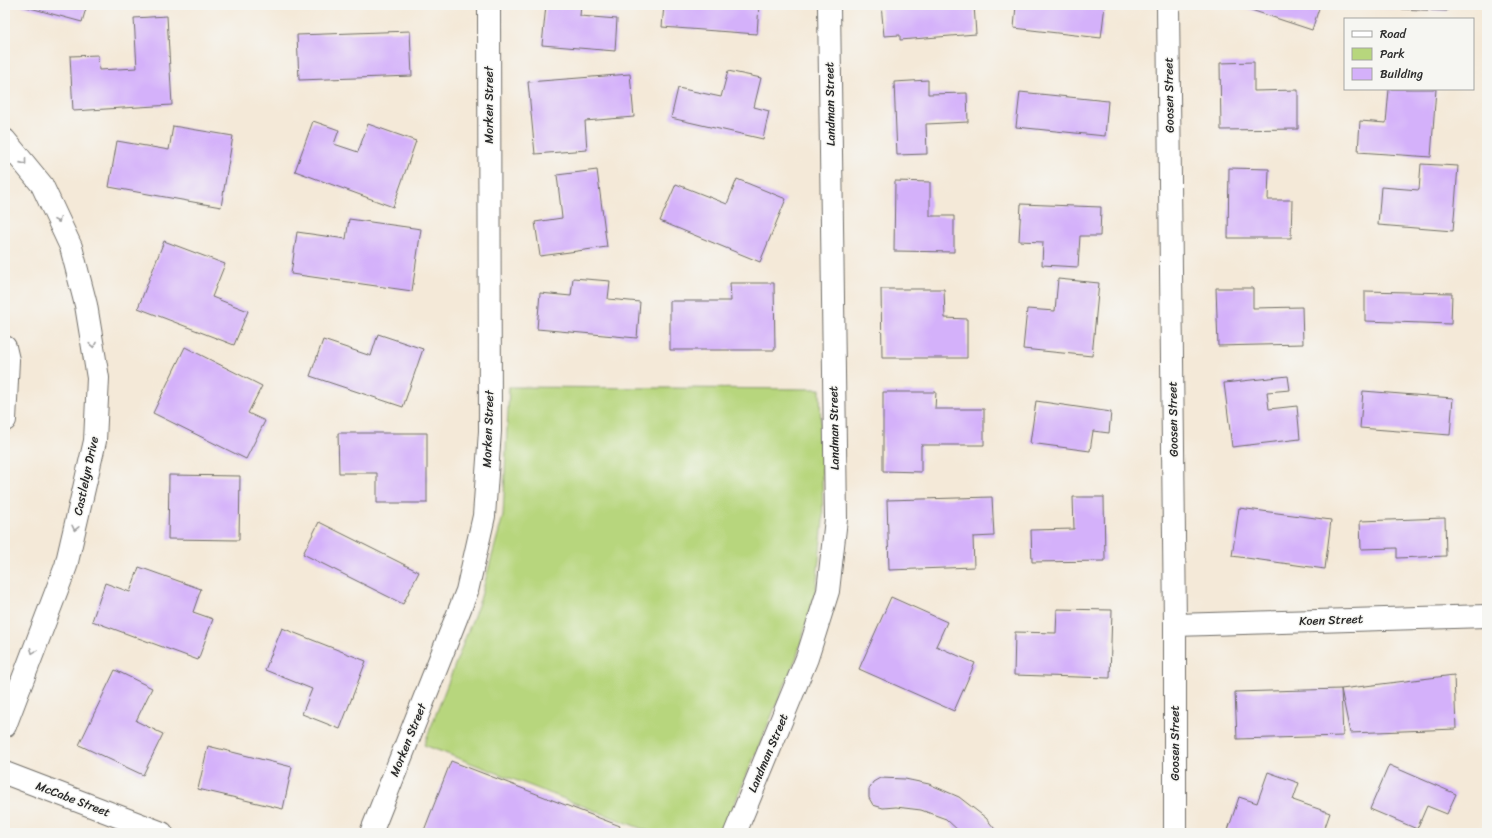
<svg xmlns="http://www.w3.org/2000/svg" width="1492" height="838" viewBox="0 0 1492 838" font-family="Sriracha,sans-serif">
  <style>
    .green { fill: #b7d67d; stroke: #718054 }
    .building { fill: #d4b1fa }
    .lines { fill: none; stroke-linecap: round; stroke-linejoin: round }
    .minor-casing { stroke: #716e68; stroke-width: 24 }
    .tertiary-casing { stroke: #716e68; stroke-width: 24 }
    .minor { stroke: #fff; stroke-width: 22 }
    .tertiary { stroke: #fff; stroke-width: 22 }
    .oneway { stroke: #a0a0a0 }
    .labels { text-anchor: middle; stroke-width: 3; stroke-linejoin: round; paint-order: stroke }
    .street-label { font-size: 12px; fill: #2b2b2b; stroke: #f6f6f2 }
  </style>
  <rect width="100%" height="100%" fill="#f6f6f2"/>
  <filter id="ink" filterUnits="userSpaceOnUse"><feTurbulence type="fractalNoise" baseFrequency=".025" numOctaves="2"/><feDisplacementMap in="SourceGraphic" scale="8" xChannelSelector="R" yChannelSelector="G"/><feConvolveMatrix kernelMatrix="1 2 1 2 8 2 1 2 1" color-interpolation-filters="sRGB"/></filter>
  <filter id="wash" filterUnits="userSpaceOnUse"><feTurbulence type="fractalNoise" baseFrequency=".012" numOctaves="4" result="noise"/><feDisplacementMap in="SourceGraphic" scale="16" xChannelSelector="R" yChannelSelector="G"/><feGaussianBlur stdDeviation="0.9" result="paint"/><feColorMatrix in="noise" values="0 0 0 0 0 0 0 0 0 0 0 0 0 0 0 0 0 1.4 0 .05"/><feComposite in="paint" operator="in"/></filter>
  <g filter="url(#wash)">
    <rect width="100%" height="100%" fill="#f4e9d8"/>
    <path class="green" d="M509 387 820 389 823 521 816 589 797 656 722 833H653L424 745 480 600 503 516Z"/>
    <g id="blocks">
      <path class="building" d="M19 5H87L82 22Z
        M546 5H581L580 16 617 19 615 51 542 45Z
        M664 5H759L757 34 662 27Z
        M881 5H974L976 34 900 40V35L884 36Z
        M1016 5H1105L1101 38 1014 28Z
        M1236 5H1320L1312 30Z
        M1351 5H1448L1447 11 1351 7Z
        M167 16 172 105 73 111 70 56 98 55 99 70 137 68 134 18Z
        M410 31 412 76 299 80 297 35Z
        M1254 62V91L1298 90V129L1221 130 1220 63Z
        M728 71 761 78 754 107 769 111 763 139 671 118 678 88 721 97Z
        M630 74 634 117 585 121 587 150 535 154 528 82Z
        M928 80V94L967 93 968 122 926 124 927 154 897 155 894 82Z
        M1389 89H1436L1431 157 1358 152 1360 121 1386 123Z
        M1020 92 1108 101 1105 136 1016 127Z
        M313 121 339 130 334 144 358 152 368 124 416 141 393 207 295 171Z
        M173 126 233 136 221 207 109 187 117 141 169 150Z
        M1421 164 1458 166 1453 231 1378 225 1381 187 1419 190Z
        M1229 168 1269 169 1268 200H1292L1291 238H1228Z
        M597 170 607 247 540 256 535 222 562 218 557 175Z
        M737 179 786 199 760 262 660 221 676 184 727 204Z
        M895 181 930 182V216H954V252L894 251Z
        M1021 204 1101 207 1100 236H1080L1078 267 1042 265 1043 242 1019 241Z
        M349 219 421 229 412 291 291 274 297 232 346 239Z
        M164 241 225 264 212 297 248 311 234 345 138 308Z
        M573 278 610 281 608 299 640 302 637 338 537 329 540 293 571 296Z
        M1058 279 1099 283 1092 356 1023 349 1027 309 1055 311Z
        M730 283H774L775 350H670V301H731Z
        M1216 288H1253V308L1302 307 1303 344 1218 346Z
        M881 289H944L945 318 967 319V358H882Z
        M1365 291 1452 293 1451 324 1365 321Z
        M378 334 423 349 403 407 310 376 323 340 371 356Z
        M185 347 262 386 248 413 265 421 246 459 153 413Z
        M1288 376 1290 390 1267 392 1269 409 1297 406 1300 439 1232 447 1224 383Z
        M1363 391 1453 398 1450 435 1360 428Z
        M883 392H936L935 409H984V445H921V472L883 471Z
        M1036 401 1111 412 1109 433 1093 431 1090 451 1030 443Z
        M338 433H427V503H377V473H339Z
        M169 475 240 476 239 540 168 539Z
        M992 497 994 536 973 537 974 567 889 570 887 500Z
        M1073 497H1104L1105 561 1032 562 1031 530 1074 529Z
        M1239 508 1331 520 1325 569 1232 556Z
        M1445 518 1446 556 1397 558V548L1361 549 1360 521Z
        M319 522 419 572 403 604 303 554Z
        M139 567 201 589 193 612 213 619 198 660 92 621 105 583 130 592Z
        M891 597 947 622 936 646 975 663 954 711 859 669Z
        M1057 609 1112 610 1110 678 1014 675 1015 632 1056 633Z
        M282 628 366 661 340 729 302 714 312 689 265 670Z
        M115 670 152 688 136 721 163 734 143 775 79 745Z
        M1454 675 1456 729 1350 733 1341 689Z
        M1341 689 1343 736 1237 739 1235 692Z
        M208 746 292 767 283 809 198 789Z
        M451 761 620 826 617 833H423Z
        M1389 765 1456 794 1447 814 1427 806 1417 829 1370 809Z
        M1268 772 1299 783 1293 800 1330 813 1323 833H1227L1239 797 1257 803Z
        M880 778 905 779 929 784 959 797 986 818 998 833H961L946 819 921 810 896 807 883 808 873 805 869 798V789L873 782Z"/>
    </g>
  </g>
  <g filter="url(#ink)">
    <use href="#blocks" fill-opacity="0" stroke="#716e68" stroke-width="1"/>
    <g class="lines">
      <defs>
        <path id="minor" d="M1168 5 1175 625V833
          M1175 625 1487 616
          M5 773 162 833
          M371 833 467 591 484 516 490 431 489 5
          M735 833 807 658 828 591 836 519 829 5"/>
        <path id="tertiary" d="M5 140 42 185 71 247 86 305 98 378 95 441 66 566 5 726
          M5 347 8 360 5 420"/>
      </defs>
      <use href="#minor" class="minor-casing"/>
      <use href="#tertiary" class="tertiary-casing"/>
      <use href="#minor" class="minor"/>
      <use href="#tertiary" class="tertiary"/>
    </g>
    <defs><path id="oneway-chevron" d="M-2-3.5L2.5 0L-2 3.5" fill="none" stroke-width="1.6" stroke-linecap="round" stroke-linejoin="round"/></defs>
    <g class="oneway">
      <use href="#oneway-chevron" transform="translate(24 162) rotate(51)"/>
      <use href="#oneway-chevron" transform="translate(58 220) rotate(65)"/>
      <use href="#oneway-chevron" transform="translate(93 345) rotate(80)"/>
      <use href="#oneway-chevron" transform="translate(75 528) rotate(103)"/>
      <use href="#oneway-chevron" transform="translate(33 651) rotate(111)"/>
    </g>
  </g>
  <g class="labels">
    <g class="street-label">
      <text transform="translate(1169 95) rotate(-91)" y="4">Goosen Street</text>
      <text transform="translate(830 104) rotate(-91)" y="4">Landman Street</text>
      <text transform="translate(489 105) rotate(-90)" y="4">Morken Street</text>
      <text transform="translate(1173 419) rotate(-91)" y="4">Goosen Street</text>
      <text transform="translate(834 428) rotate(-91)" y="4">Landman Street</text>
      <text transform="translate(488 429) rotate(-88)" y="4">Morken Street</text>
      <text transform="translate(86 476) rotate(-78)" y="4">Castlelyn Drive</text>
      <text transform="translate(1331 620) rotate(-2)" y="4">Koen Street</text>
      <text transform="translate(408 740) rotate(-68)" y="4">Morken Street</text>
      <text transform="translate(1175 743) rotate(-90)" y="4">Goosen Street</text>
      <text transform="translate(768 753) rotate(-67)" y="4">Landman Street</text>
      <text transform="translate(73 799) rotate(21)" y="4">McCabe Street</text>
    </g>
  </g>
  <rect width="1492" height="838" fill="none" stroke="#f6f6f2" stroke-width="20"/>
  <rect x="1344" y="18" width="130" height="72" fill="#f6f6f2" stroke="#a5a5a2"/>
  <rect x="1352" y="31" width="20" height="6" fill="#ffffff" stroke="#a5a5a2"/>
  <text x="1380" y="38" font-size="12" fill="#2b2b2b">Road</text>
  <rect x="1352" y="48" width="20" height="12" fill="#b7d67d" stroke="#a5a5a2"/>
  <text x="1380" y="58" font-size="12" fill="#2b2b2b">Park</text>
  <rect x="1352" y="68" width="20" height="12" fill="#d4b1fa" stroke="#a5a5a2"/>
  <text x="1380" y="78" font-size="12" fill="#2b2b2b">Building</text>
</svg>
